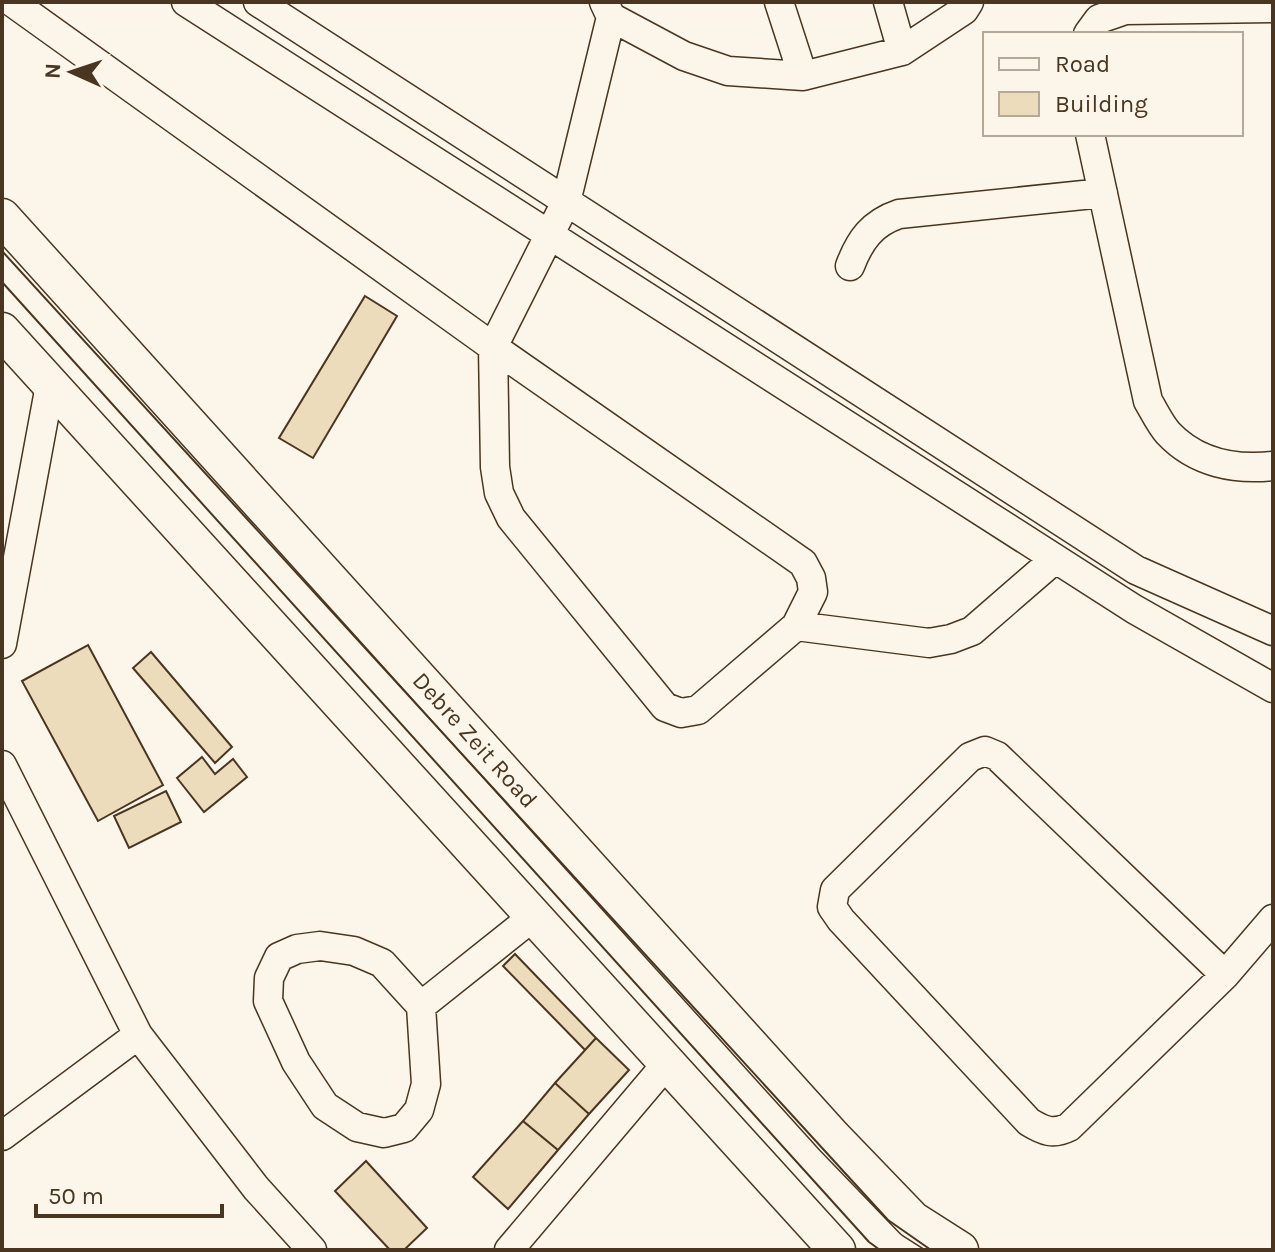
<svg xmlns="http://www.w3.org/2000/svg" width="1275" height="1252" viewBox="0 0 1275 1252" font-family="Karla,sans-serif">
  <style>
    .building { fill: #ecdcbc; stroke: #4a3520; stroke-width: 2 }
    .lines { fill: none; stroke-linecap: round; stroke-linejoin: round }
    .minor-casing { stroke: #4a3520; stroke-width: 31 }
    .major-casing { stroke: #4a3520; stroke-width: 39 }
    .minor { stroke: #fbf6e9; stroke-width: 28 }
    .major { stroke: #fbf6e9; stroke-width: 36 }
    .tram { stroke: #4a3520; stroke-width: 2 }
    .labels { text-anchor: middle; stroke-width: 6; stroke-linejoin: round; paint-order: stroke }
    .street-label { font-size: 24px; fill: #4a3520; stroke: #fbf6e9 }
  </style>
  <rect width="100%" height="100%" fill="#fbf6e9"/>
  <path class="building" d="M365 296 397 316 313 458 279 438Z
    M88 645 163 785 98 821 22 681Z
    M151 652 232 747 215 763 133 668Z
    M202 757 215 774 233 759 247 777 204 812 177 778Z
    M166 791 181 822 129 848 114 816Z
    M515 954 596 1038 585 1050 503 966Z
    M596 1038 629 1070 589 1114 555 1083Z
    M555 1083 589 1114 558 1150 523 1121Z
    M523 1121 558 1150 508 1209 473 1177Z
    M366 1161 427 1228 404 1250H390L335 1191Z"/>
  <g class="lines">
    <defs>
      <path id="minor" d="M12 2 493 347 803 563 811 578 813 592 796 626 698 710 681 713 665 707 511 518 499 493 495 467 493 347 566 202 611 17 604 2
        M186 2 1134 609 1273 688
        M258 2 1136 570 1273 631
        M779 2 803 76
        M888 2 902 51
        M611 17 684 56 728 71 803 76 902 51 964 10 969 2
        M1088 34 1099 19 1125 10 1273 8
        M1090 134 1148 401C1154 411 1160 424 1168 433 1196 463 1235 470 1273 466
        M850 266C860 240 872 223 899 214L1103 193
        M796 626 929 643 951 639 972 631 1055 559
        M2 644 50 385
        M2 765 138 1035 256 1188 312 1250
        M320 946 354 951 382 963 421 1006 426 1084 419 1110 404 1128 384 1133 357 1127 325 1106 296 1062 268 1001 269 978 279 957 297 949Z
        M1225 975 997 756 985 751 970 757 835 890 832 907 841 920 1029 1122C1044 1131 1053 1135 1069 1127L1225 975 1273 919
        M421 1006 534 916
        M2 1136 138 1035
        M509 1250 668 1062"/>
      <path id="major" d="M2 217 833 1137 913 1220 960 1250
        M2 331 837 1250"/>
    </defs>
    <use href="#minor" class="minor-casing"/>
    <use href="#major" class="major-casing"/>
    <use href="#minor" class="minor"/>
    <use href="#major" class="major"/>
    <path class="tram" d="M2 251 888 1220 931 1250
      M2 282 869 1242 880 1250"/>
  </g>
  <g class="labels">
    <g class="street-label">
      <text transform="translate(475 740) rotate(48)" y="8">Debre Zeit Road</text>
    </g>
  </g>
  <rect width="1275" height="1252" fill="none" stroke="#4a3520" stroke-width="8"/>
  <rect x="983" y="32" width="260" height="104" fill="#fbf6e9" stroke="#b4a999" stroke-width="2"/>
  <rect x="999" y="58" width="40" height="12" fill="#fbf6e9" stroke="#b4a999" stroke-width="2"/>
  <text x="1055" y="72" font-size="24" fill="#4a3520">Road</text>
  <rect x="999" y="92" width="40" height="24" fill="#ecdcbc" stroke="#b4a999" stroke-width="2"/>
  <text x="1055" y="112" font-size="24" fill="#4a3520">Building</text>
  <g transform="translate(72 72) rotate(273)" stroke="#fbf6e9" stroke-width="6" paint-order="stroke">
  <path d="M0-6L14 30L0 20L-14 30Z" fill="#4a3520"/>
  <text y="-12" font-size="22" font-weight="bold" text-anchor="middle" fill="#4a3520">N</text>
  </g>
  <path d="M36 1204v12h186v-12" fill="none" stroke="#4a3520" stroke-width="4"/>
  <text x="48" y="1204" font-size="24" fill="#4a3520" stroke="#fbf6e9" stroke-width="6" paint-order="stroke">50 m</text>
</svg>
